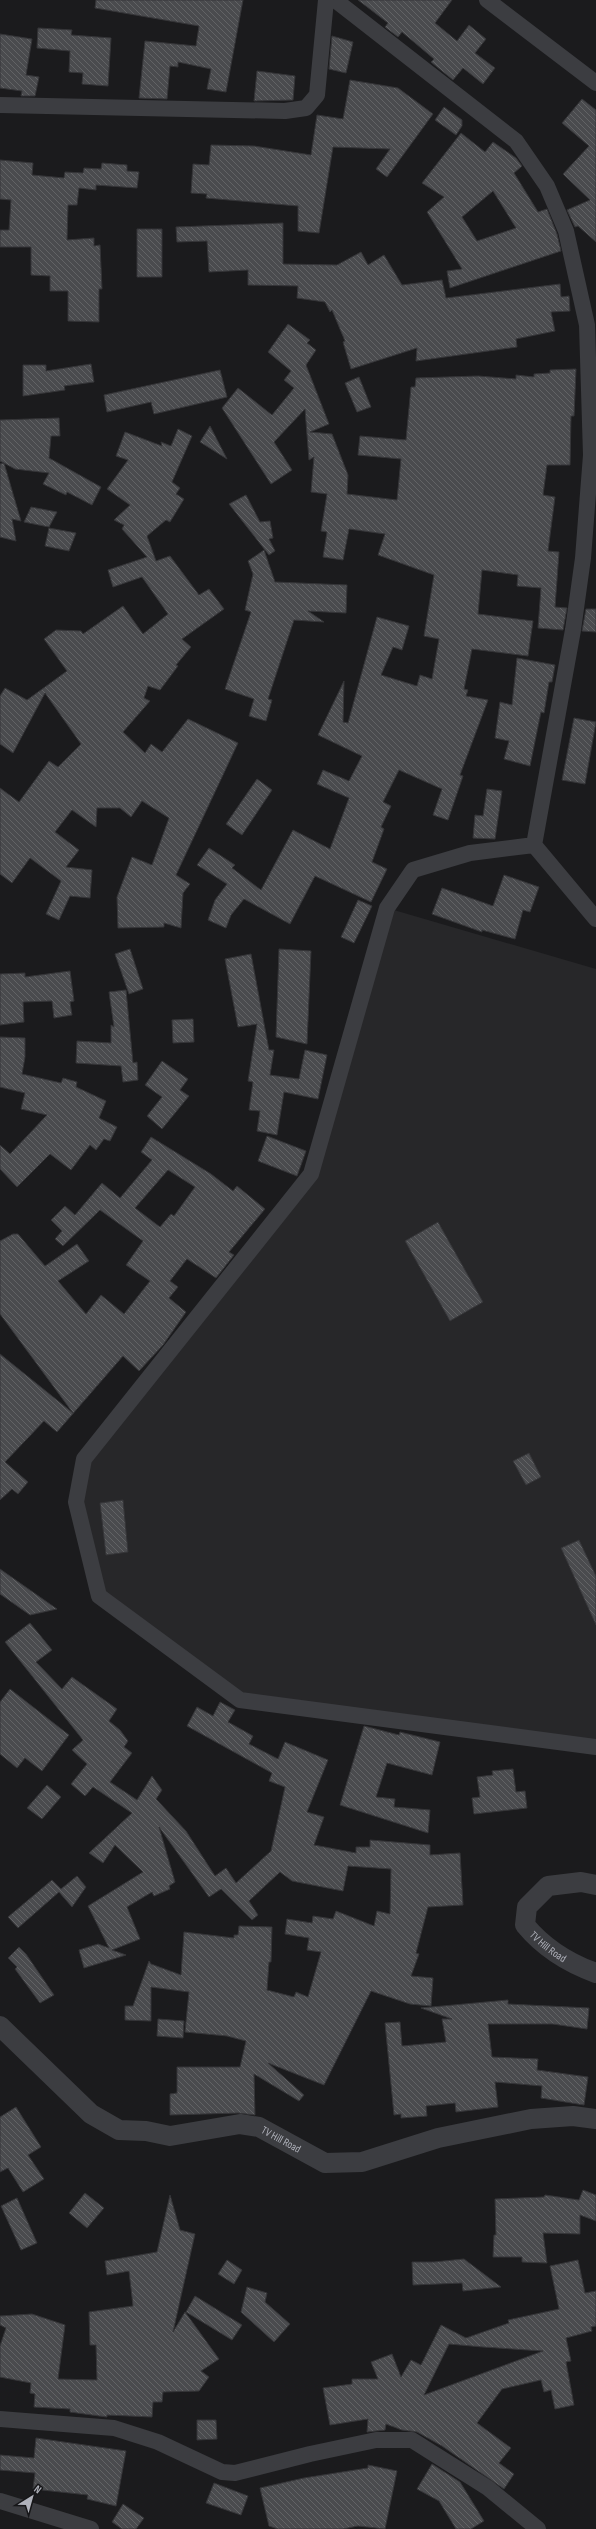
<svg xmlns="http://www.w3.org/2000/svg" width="596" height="2529" viewBox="0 0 596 2529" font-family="'Sofia Sans Condensed',sans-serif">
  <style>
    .built { fill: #272729 }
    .building { fill: url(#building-back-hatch); stroke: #353538; fill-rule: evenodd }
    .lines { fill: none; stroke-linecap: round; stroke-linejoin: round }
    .minor { stroke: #3c3d41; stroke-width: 16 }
    .tertiary { stroke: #3c3d41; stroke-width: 20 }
    .labels { text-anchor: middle; stroke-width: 3; stroke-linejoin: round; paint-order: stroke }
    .street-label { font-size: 11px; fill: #afb1ba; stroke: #161618 }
  </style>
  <defs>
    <pattern id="building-back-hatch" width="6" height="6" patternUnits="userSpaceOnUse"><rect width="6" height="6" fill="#4a4b4e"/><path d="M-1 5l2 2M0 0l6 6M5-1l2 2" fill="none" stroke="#626365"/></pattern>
  </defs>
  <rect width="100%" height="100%" fill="#1b1b1d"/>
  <path class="built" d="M387 908 596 969V1747L240 1700 99 1596 76 1502 84 1459 311 1174Z"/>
  <path class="building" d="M96 0H243L226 92 207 89 211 69 178 62V67L170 66 167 99 139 98 145 41 196 46 199 26 95 8Z
    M358 0H452L435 23 457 41 469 25 486 39 475 53 495 68 483 84 463 68 453 80 431 62 434 59 402 32 398 37 385 27 388 23Z
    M38 28 72 30 71 35 111 38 108 86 82 84 83 73 69 72 70 51 37 48Z
    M0 34 32 39 26 75 39 77 35 96H21L22 91 0 88Z
    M332 36 353 42 346 73 329 69Z
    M257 71 295 76 293 100 254 101Z
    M350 80 398 88 433 114 387 177 376 169 390 149 333 147 319 233 298 231V206L206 198 207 194 191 193 193 164 209 165 211 145 254 146 311 155 317 115 343 119Z
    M582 99 596 110V242L578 226 575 227 567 210 590 200 563 174 589 146 562 123Z
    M444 107 462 120V126L456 135 435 120Z
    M461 133 485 152 493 142 516 158 522 166 514 173 538 212 547 209 557 234 561 251 450 288 447 271 462 269 427 212 444 197 422 183ZM493 191 516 228 477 241 462 217Z
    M0 160 33 163 32 175 64 178 65 172 83 173 84 168 101 169 102 163 127 165V171L139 172 137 188 96 185V190L79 188 77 205H68L67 240 94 238V246L100 245 102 289H99V322L68 321V291H50V276L31 275V247H0V230H9L11 200 0 199Z
    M283 223V264L337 265 361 252 368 265 384 255 402 285 442 280 446 298 560 284 561 297 569 296 570 311 551 312 555 331 516 339 517 347 416 361 417 348 351 369 343 342 345 341 332 310 330 312 325 302 297 298 298 286 248 285V270L209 272 207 241 177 242 176 227Z
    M137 229H162V277H137Z
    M288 324 310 340 307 343 316 350 306 365 329 424 310 432 332 434 348 475 347 494 397 500 401 459 358 455 360 436 406 440 411 387H415L416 378 478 376 516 379V375L534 377V374L550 373V370L576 369 574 416H571L570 465H547L543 495 555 497 548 551 559 552 555 607 567 608 563 630 538 628 541 588 517 586 518 575 482 570 478 614 533 621 528 656 472 649 464 689 468 690 466 696 488 700 460 775 463 776 448 820 433 815 442 789 399 770 383 802 391 806 381 827 384 829 372 862 387 869 371 902 315 876 290 924 244 899 231 915 226 928 208 920 215 900 227 884 197 865 209 848 235 865 232 868 261 890 293 830 330 849 349 798 317 784 323 770 349 781 362 756 318 735 344 681 343 722 348 723 377 617 409 626 402 650 393 647 381 675 417 686 420 675 432 679 439 639 424 636 434 575 378 555 385 534 349 529 343 560 323 557 327 532 321 531 327 494 311 492 314 457 309 460 305 409 274 442 292 470 271 484 222 408 238 388 272 415 294 388 284 380 291 371 268 352Z
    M91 364 94 382 64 386 65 390 23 396V365H46V371Z
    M220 370 227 397 154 414 151 402 107 412 104 395Z
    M359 377 371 407 357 412 345 383Z
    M59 418 60 436H51L49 458 101 487 92 505 67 492 66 495 43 484 49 473 15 469 0 461V420Z
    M210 426 227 459 200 442Z
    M178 429 192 436 172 482 180 488 176 494 184 499 170 522 166 520 147 536 156 561 170 556 199 595 209 589 224 609 182 639 191 647 176 665 178 666 160 690 148 686 144 698 150 701 123 732 145 753 151 744 162 752 188 719 238 743 176 875 190 884 183 893 181 928 164 923V927L118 928 117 897 132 857 152 865 169 818 142 801 131 817 120 808H97L96 827 72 810 55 832 79 850 66 867 92 870 90 898 70 896 59 920 46 914 61 881 30 858 12 883 0 874V788L19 802 49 761 58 767 81 744 45 693 13 753 0 744V696L5 688 27 700 67 671 44 639 56 630 81 631 83 634 123 606 143 634 168 614 142 577 113 587 108 570 147 557 122 529 124 525 114 520 130 505 107 489 128 460 116 456 125 432 162 446 161 442 171 446Z
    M4 463 21 521 12 519 16 541 0 537V464Z
    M246 495 260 522 270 521 273 538 269 539 275 551 269 555 229 504Z
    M31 507 57 512 49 527 24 522Z
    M49 528 76 533 69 551 45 546Z
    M264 550 275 582 347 585 346 613 308 611 324 622 294 620 268 699 272 700 266 721 249 716 254 699 225 689 251 612 245 610 253 574 248 561Z
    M586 609H596V632L582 631Z
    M517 658 555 665 552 682H549L544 713 541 712 530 766 504 759 509 741 495 738 500 702 512 705Z
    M574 718 596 722 585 784 562 780Z
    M257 779 272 790 242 835 226 824Z
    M487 789 502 791 495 839 473 838 475 815 483 816Z
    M504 875 539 887 530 912 523 910 515 939 482 930V932L432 914 442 888 493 906Z
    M358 900 372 906 354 943 341 937Z
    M130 949 143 989 129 994 115 954Z
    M279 949 311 951 307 1044 276 1037Z
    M251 954 269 1050H274L270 1075 299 1079 305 1050 327 1055 318 1099 284 1092 277 1135 257 1131 260 1111 249 1110 253 1082 248 1081 257 1024 238 1027 225 959Z
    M70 971 74 1001 70 1002 72 1015 54 1018 52 1001 23 1002 24 1022 0 1025V974L25 973V977Z
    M126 990 133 1063 137 1062 138 1080 123 1082 121 1066 76 1063 77 1041 111 1043V1025L114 1027 109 992Z
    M193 1019 194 1042 173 1043 172 1020Z
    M0 1037 25 1038V1057L22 1074 61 1083 63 1078 77 1082 76 1087 106 1101 99 1118 117 1127 110 1141 104 1139 96 1150 90 1145 71 1170 50 1154 17 1187 0 1169V1145L10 1154 47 1115 21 1109 25 1093 0 1087Z
    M162 1061 188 1079 180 1090 189 1096 162 1129 147 1116 162 1097 145 1085Z
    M267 1136 306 1151 297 1176 258 1161Z
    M151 1137 211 1174 233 1191 237 1186 265 1209 229 1252 234 1255 216 1278 187 1259 170 1281 178 1287 169 1298 186 1312 163 1345 139 1371 123 1356 57 1432 44 1421 5 1462 28 1482 18 1494 12 1489 0 1500V1354L73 1413 0 1314V1241L13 1234H18L45 1266 77 1244 89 1261 58 1281 86 1314 101 1295 124 1314 150 1281 126 1265 143 1241 100 1210 63 1246 55 1239 62 1231 51 1220 65 1206 75 1215 102 1183 120 1198 152 1160 141 1152ZM168 1170 195 1187 174 1216 171 1214 160 1227 135 1208Z
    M438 1222 483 1302 450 1321 405 1241Z
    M529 1453 541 1477 526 1485 513 1461Z
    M123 1500 128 1552 106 1555 100 1503Z
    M579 1540 596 1576V1625L561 1548Z
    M0 1569 57 1609 30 1615 0 1594Z
    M30 1623 52 1650 36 1662 62 1689 72 1677 117 1709 109 1721 120 1730 128 1741 124 1747 132 1753 110 1782 137 1800 152 1776 162 1790 156 1799 186 1831 215 1876 226 1868 236 1883 271 1851 285 1787 269 1781 272 1773 187 1726 197 1707 213 1716 220 1702 235 1710 228 1722 253 1736 249 1744 278 1759 285 1742 328 1760 307 1812 324 1817 314 1845 356 1853V1847H370V1840L430 1845V1855L460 1853 463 1905 428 1907 416 1953 419 1954 411 1976 433 1978 431 2006 410 2004 371 1991 324 2085 268 2063 304 2095 299 2101 254 2074 255 2115 238 2113 170 2115V2094L177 2093V2067H240L246 2041 227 2036 185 2032 189 1992 151 1987V2021L125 2020V2006H133L149 1961 151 1964 181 1975 184 1932 234 1938V1935H238L239 1926 272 1927 271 1962H269L267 1990 294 1997 296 1992 308 1997 321 1952 307 1950 309 1938 285 1934 287 1919 312 1923 313 1916 333 1919 336 1911 374 1926 377 1911 390 1914 391 1869 348 1866 343 1891 292 1881 280 1872 249 1901 258 1915 252 1920 221 1889 209 1897 159 1827 175 1882 169 1886 170 1889 154 1896 152 1892 127 1907 140 1939 112 1950 126 1955 84 1968 79 1950 98 1944 109 1948 88 1906 143 1872 115 1845 103 1863 89 1853 132 1813 93 1787 85 1796 71 1784 87 1764 72 1750 83 1740 5 1642Z
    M10 1689 69 1735 42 1771 25 1758 17 1768 0 1754V1702Z
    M364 1726 399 1735 400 1732 440 1742 432 1775 387 1763 376 1797 395 1799 394 1807 430 1810 428 1833 340 1805Z
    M513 1769 516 1792 525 1791 527 1808 474 1814 472 1798 480 1797 477 1777 493 1775 492 1771Z
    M47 1785 61 1797 42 1819 27 1808Z
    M77 1876 86 1887 72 1907 59 1892 18 1928 8 1917 52 1880 61 1889Z
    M19 1947 26 1954 54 1995 40 2003 15 1969 17 1967 8 1958Z
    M508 2000V2004L589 2008 587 2029 553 2024H488L492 2057 538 2059 537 2070 588 2077 584 2105 541 2098 542 2086 495 2082 498 2107 456 2112 455 2103 426 2106 427 2116 401 2118V2114L394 2115 385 2023 400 2022 402 2046 446 2042 442 2019H452L421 2008Z
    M158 2019 184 2021 183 2038 157 2036Z
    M16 2107 41 2147 28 2155 44 2179 23 2192 8 2168 0 2172V2117Z
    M583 2190 596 2195V2221L580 2215V2234L543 2233 547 2263 522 2262V2257H493L494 2235H496L495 2199 544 2197 545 2195 579 2200Z
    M85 2193 104 2208 87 2228 69 2213Z
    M170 2195 180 2230 195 2234 173 2332 185 2312 219 2359 201 2371 209 2377 199 2391 163 2392 162 2402H153L152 2417 107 2415V2417L70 2412V2409L34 2407 35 2394 30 2393 31 2383 0 2377V2346L6 2328 0 2325V2316L32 2314 65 2325 58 2379 97 2380 96 2345H90L89 2312 133 2306 129 2271 107 2275 105 2261 157 2252Z
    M17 2198 37 2243 21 2250 1 2206Z
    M464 2259 501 2287 463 2291 462 2283 413 2285 412 2262H434Z
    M227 2260 242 2270 234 2284 218 2274Z
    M578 2260 585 2293 596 2291V2326L591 2327 592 2331 566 2338 571 2361 566 2362 574 2405 555 2409 551 2390 544 2392 541 2380 502 2389 477 2423 511 2448 499 2463 514 2474 504 2489 442 2446 417 2432 402 2430 386 2424 385 2430 367 2432 368 2419 330 2425 323 2388 352 2384V2379H378L371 2362 392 2354 401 2377 411 2360 421 2365 441 2325 466 2338 509 2323 508 2320 559 2309 550 2266ZM449 2344 483 2347 543 2351 424 2395Z
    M247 2287 267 2293 265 2302 290 2324 274 2342 241 2312Z
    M195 2296 242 2325 232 2340 186 2312Z
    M197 2420H216L217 2439 197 2440Z
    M36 2438 126 2451 116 2506 87 2499 88 2495 33 2489 35 2473 0 2470V2455L34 2458Z
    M432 2464 460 2482 484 2521 471 2529H456L439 2501 417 2489Z
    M368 2465 397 2471 385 2529 358 2526 343 2529H278L269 2526 260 2488 304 2478 368 2468Z
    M214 2483 248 2496 241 2515 206 2503Z
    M123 2504 144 2518 136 2529H122L112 2522Z"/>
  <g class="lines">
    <path class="minor" d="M335 0 516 141 547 186 566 231 587 325 591 455 583 558 573 630 534 845 596 919
      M487 0 596 83
      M0 105 285 111 306 108 317 95 326 0
      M534 845 470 853 413 870 387 908 311 1174 84 1459 76 1502 99 1596 240 1700 596 1747
      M0 2419 114 2428 158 2442 222 2472 235 2473 310 2454 376 2440H412L488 2488 538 2529
      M0 2501 91 2529"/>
    <g class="tertiary">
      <path id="s1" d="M596 1885 581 1882 548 1886 527 1907 525 1925C544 1948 568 1963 596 1973"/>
      <path id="s2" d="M0 2026 91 2114 119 2130 146 2131 170 2136 240 2124 259 2127 325 2163 362 2162 438 2138 531 2119 573 2116 596 2119"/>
    </g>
  </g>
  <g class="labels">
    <g class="street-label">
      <text dy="4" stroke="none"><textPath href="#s1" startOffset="128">TV Hill Road</textPath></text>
      <text dy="4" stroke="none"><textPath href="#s2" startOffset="326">TV Hill Road</textPath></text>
    </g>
  </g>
  <g transform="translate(32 2497) rotate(37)" stroke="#161618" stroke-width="3" paint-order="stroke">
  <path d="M0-3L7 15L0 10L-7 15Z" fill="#afb1ba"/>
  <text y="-6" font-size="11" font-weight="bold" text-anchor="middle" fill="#afb1ba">N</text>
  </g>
</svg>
